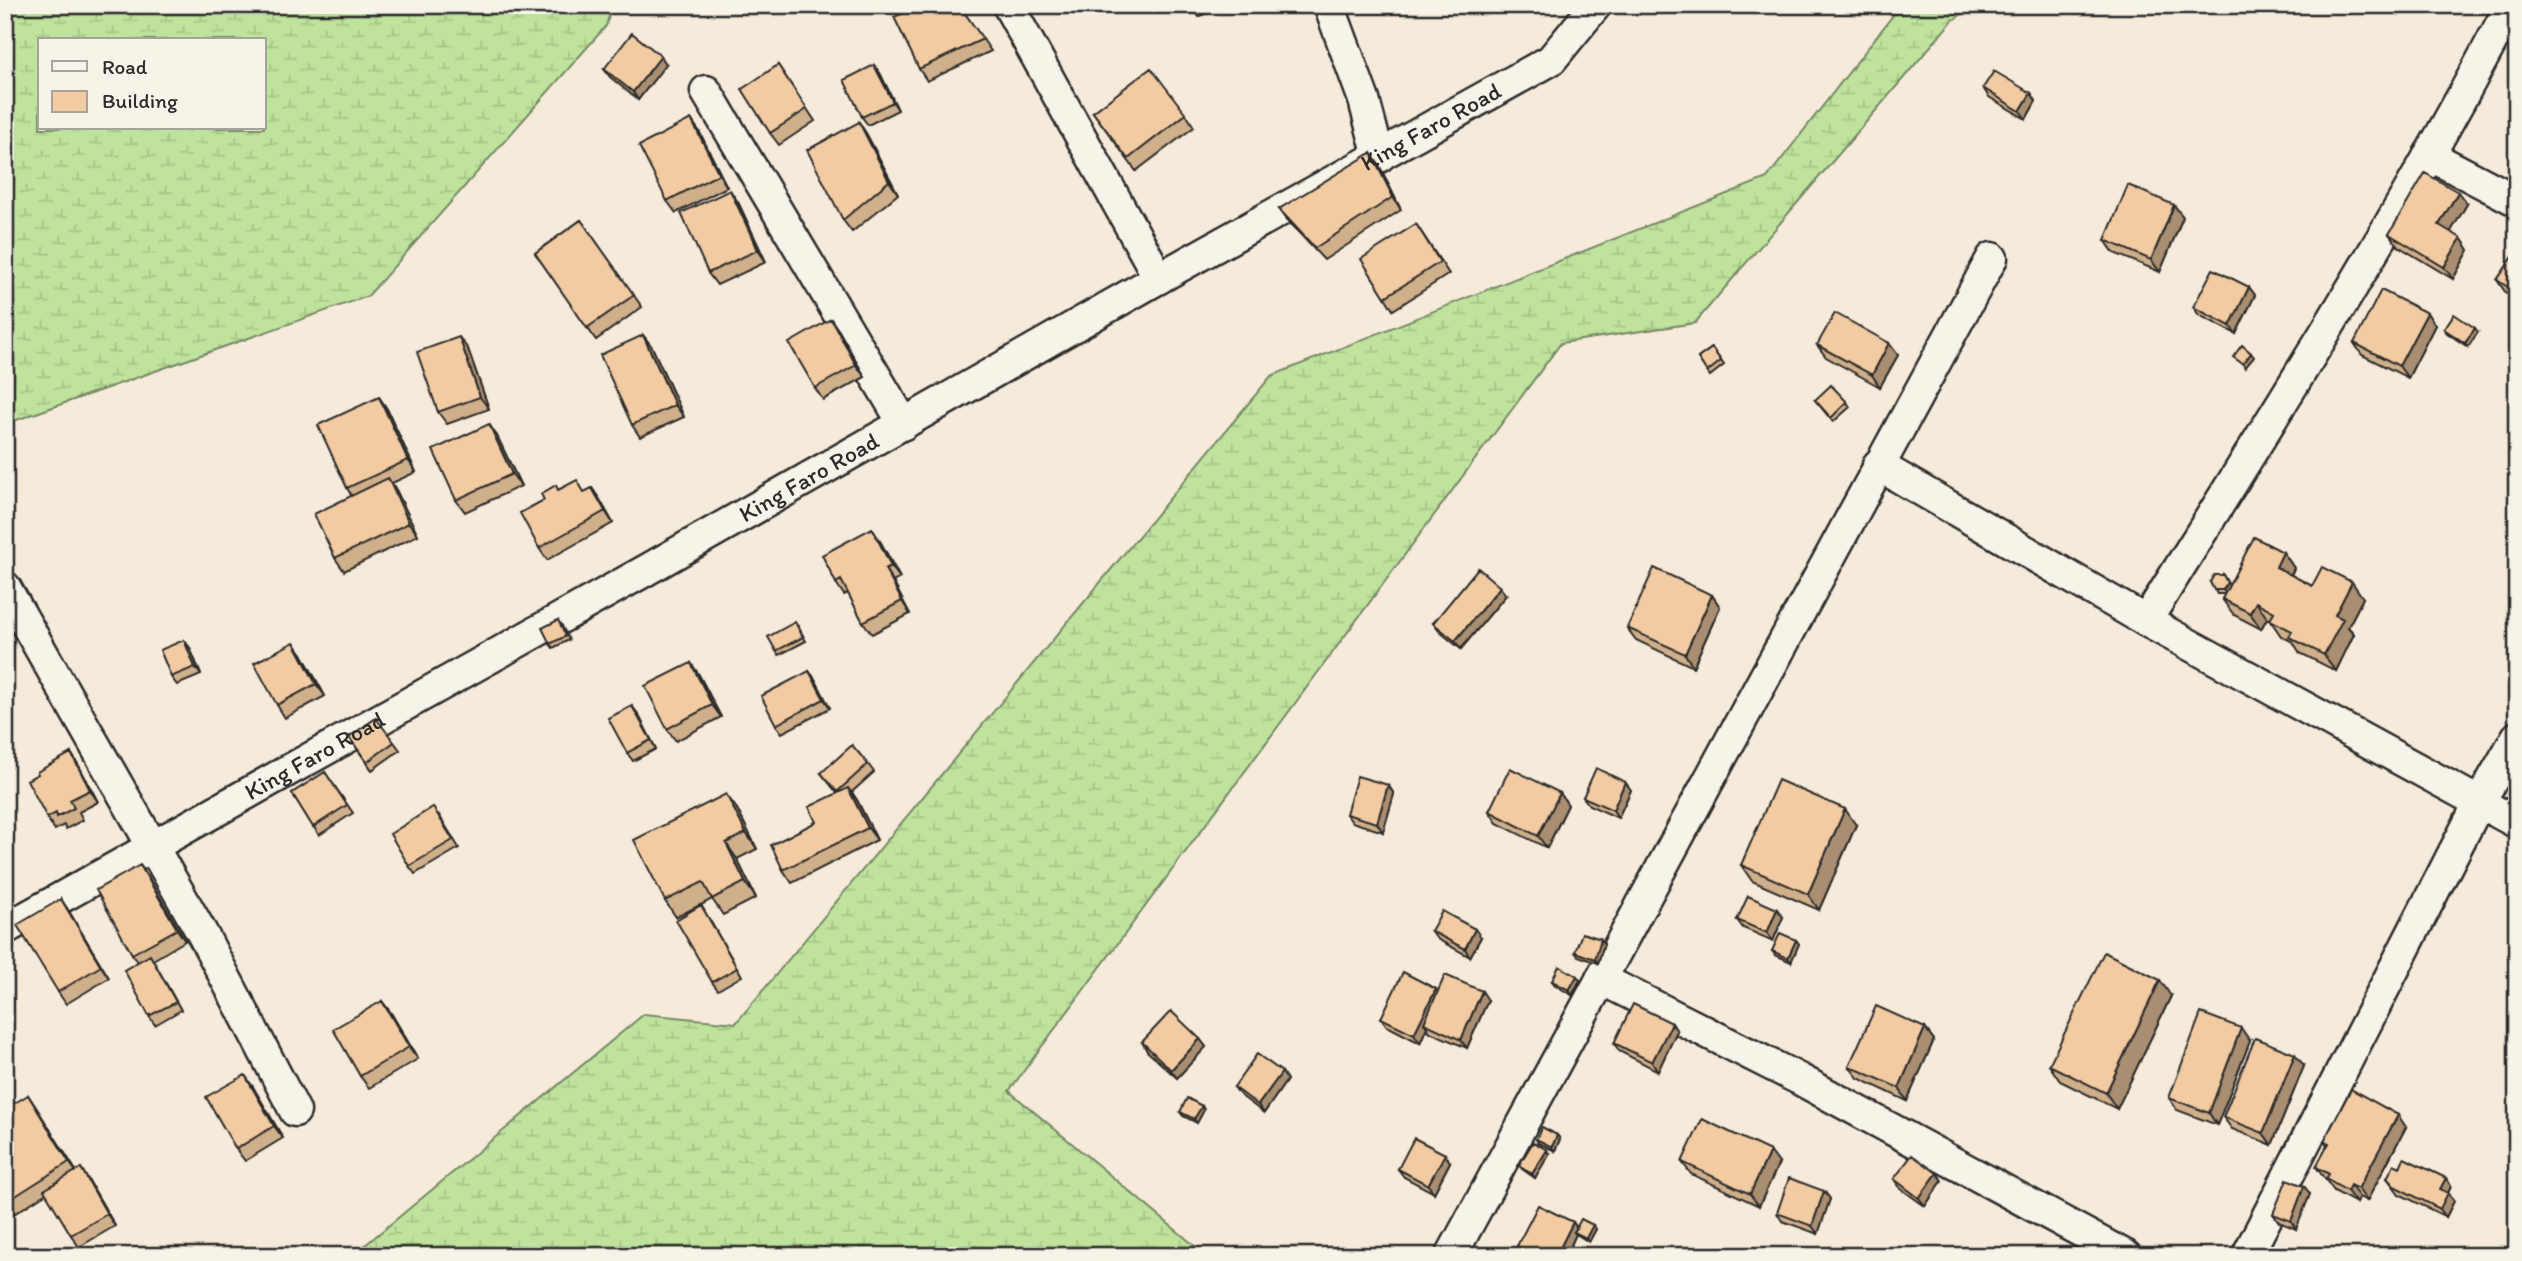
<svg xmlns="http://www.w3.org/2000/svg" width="2522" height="1261" viewBox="0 0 2522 1261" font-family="Itim,sans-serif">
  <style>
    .wetland { fill: url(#wetland-marsh); stroke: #758764; stroke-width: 2; fill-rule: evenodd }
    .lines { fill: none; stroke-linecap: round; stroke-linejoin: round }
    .minor-casing { stroke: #2b2b2b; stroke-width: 35 }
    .minor { stroke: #f7f3e8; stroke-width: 30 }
    .wall { fill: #d0af8b; stroke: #2b2b2b; stroke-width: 2 }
    .shaded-wall { fill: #a98e71; stroke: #2b2b2b; stroke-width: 2 }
    .building { fill: #f2cba2; stroke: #2b2b2b; stroke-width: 2 }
    .labels { text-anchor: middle; stroke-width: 5; stroke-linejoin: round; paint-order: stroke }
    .street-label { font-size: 24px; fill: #2b2b2b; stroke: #f7f3e8 }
  </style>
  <defs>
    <pattern id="wetland-marsh" width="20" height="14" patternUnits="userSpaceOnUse" patternTransform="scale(1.75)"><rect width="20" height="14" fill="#bfe39d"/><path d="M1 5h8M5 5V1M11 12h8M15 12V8" fill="none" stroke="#a4c387"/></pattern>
  </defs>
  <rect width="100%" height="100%" fill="#f6ebda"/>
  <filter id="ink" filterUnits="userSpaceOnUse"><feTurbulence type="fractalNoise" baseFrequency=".0143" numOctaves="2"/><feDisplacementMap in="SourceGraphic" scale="14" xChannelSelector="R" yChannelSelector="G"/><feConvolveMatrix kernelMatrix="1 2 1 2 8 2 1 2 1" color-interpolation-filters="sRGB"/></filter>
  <g filter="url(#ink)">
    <path class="wetland" d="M5 5H612L606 26 368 296 5 424ZM40 40H264V128H40Z
      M1901 5H1975L1952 21 1695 323 1561 343 1009 1091 1207 1256H352L644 1014 736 1023 1271 376 1767 178Z"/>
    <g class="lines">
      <defs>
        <g id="minor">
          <path d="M1008 5 1159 278"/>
          <path d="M1329 5 1364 100 1379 157"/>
          <path d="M706 91 904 424"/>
          <path d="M2429 155 2517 201"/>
          <path d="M1878 465 2146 621 2517 823"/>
          <path d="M5 587 203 935 295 1111"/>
          <path d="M2146 621C2272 419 2401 217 2511 5"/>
          <path id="s1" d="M5 929 643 572 1159 278 1551 60 1596 5"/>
          <path d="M1601 979 1799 1079 2126 1256"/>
          <path d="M1451 1256 1992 258"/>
          <path d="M2247 1256 2479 803 2517 737"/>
        </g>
      </defs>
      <use href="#minor" class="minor-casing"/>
      <use href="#minor" class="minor"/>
    </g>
    <path class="wall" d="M959 5 991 51 927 81 919 69Z
      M1191 5H1221L1199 17Z
      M2335 5H2353L2349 13Z
      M666 64 638 100 610 77 604 69Z
      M778 65 815 121 779 145 770 133Z
      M874 65 880 73 898 110 868 125 862 117Z
      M1983 88 2031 93 2036 101 2026 119 1989 97Z
      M1093 112 1186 114 1194 127 1136 171Z
      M859 122 867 135 898 194 852 232 843 220Z
      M699 131 727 187 676 213 667 201Z
      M1379 165 1401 210 1324 260 1288 221 1279 209Z
      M738 202 766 262 717 285 708 273Z
      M2467 204 2450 232 2461 238 2469 250 2453 279 2398 246 2389 234Z
      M2174 205 2183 217 2160 272 2114 253 2105 240Z
      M581 220 642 307 596 340 535 253Z
      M1416 224 1449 274 1393 310 1385 297Z
      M2517 251V300L2506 293 2497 280Z
      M2249 287 2255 295 2236 334 2199 315 2193 307Z
      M2427 313 2435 325 2408 378 2362 355 2354 343Z
      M2444 329 2478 332 2468 347 2447 333Z
      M839 331 865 377 823 400 815 388Z
      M643 335 652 347 684 417 640 437 632 425Z
      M1817 345 1898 355 1880 387 1826 357Z
      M1712 348 1724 365 1710 376 1698 358Z
      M468 349 489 409 447 424 438 412Z
      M379 397 387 409 416 472 392 483 396 490 418 535 344 571 335 558 351 495 347 488Z
      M1815 400 1847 402 1850 407 1833 422Z
      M497 436 521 486 465 512 456 500Z
      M592 488 600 500 613 523 547 560 539 548 559 490 585 492Z
      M880 541 900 578 893 582 910 614 872 634 863 622 848 593 844 595 836 583Z
      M2283 552 2294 568 2291 575 2312 586 2363 598 2348 627 2354 634 2336 671 2300 653 2293 642 2281 636 2270 620 2267 618 2261 629 2234 615 2222 599 2225 594H2217L2210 582 2229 585Z
      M1506 595 1461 649 1439 631 1433 623Z
      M1712 595 1720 607 1693 667 1636 640 1627 628Z
      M561 624 569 640 553 648 550 644Z
      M798 626 806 641 779 655 776 651Z
      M184 640 190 648 201 675 177 685 171 677Z
      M302 654 325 696 285 718 277 705Z
      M691 663 699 675 721 717 676 741 667 729Z
      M809 671 815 679 830 708 782 733 776 725Z
      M632 706 638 714 656 749 633 761 627 753Z
      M349 737 394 742 400 750 372 770Z
      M71 753 79 766 98 802 79 812 83 820 66 829 64 825 55 830 47 818 38 774Z
      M868 764 874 772 852 792 857 800 877 840 792 883 783 870 837 793 821 773Z
      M325 772 353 813 319 835 292 793Z
      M1625 782 1631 790 1618 818 1589 805 1583 797Z
      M1388 785 1394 794 1383 832 1352 822 1346 814Z
      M1560 793 1568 805 1547 848 1497 823 1489 811Z
      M737 809 757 849 737 859 756 898 723 915 712 899 701 905 742 976 718 990 712 982 700 905 676 917 665 901Z
      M439 815 459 848 415 874 409 866Z
      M1856 825 1819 910 1752 881 1741 865Z
      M148 877 185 941 153 960 181 1010 155 1025 149 1016 138 962 132 954Z
      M61 899 109 978 66 1004 58 992Z
      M1783 917 1773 941 1743 928 1737 920Z
      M1431 931 1481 937 1470 957 1437 939Z
      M1601 939 1604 944 1598 963 1578 956 1575 952Z
      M1796 940 1799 944 1791 962 1775 955 1772 951Z
      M1580 980 1572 995 1555 985 1552 981Z
      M1438 991 1488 1000 1467 1048 1430 1032 1427 1027 1420 1043 1387 1026 1381 1018Z
      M2171 996 2117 1109 2060 1081 2049 1065Z
      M382 1001 391 1013 418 1059 369 1088 360 1076Z
      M1925 1028 1934 1040 1907 1101 1858 1078 1849 1066Z
      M1677 1031 1658 1071 1619 1051 1614 1043Z
      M1200 1039 1206 1047 1177 1078 1147 1051 1142 1042Z
      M2250 1041 2217 1125 2177 1110 2169 1098Z
      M2304 1066 2272 1145 2232 1129 2223 1117Z
      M1282 1072 1287 1080 1264 1113 1240 1095 1234 1087Z
      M253 1087 283 1138 245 1161 236 1149Z
      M28 1095 76 1171 89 1181 115 1226 79 1247 71 1235 47 1193 14 1214 5 1201Z
      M1202 1106 1204 1110 1197 1123 1183 1116 1180 1112Z
      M2406 1127 2367 1201 2359 1197 2356 1203 2334 1191 2316 1167 2327 1146 2324 1141Z
      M1557 1135 1560 1139 1555 1151 1538 1143 1536 1139Z
      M1549 1154 1535 1178 1522 1169 1519 1165Z
      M1450 1162 1434 1193 1404 1177 1398 1169Z
      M1682 1162 1779 1163 1759 1206 1691 1174Z
      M2400 1167 2446 1178 2451 1186 2448 1193 2454 1201 2446 1217 2399 1194 2387 1178Z
      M1937 1173 1942 1181 1925 1206 1900 1188 1894 1179Z
      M2304 1186 2310 1194 2296 1229 2279 1222 2273 1214Z
      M1824 1191 1830 1199 1818 1234 1782 1221 1777 1213Z
      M1573 1222 1576 1227 1593 1225 1596 1229 1589 1242 1576 1234 1566 1256H1526L1523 1254 1517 1246Z"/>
    <path class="shaded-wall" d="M2343 5H2353L2349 13Z
      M661 56 666 64 638 100 633 92Z
      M874 65 880 73 898 110 893 102Z
      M2031 93 2036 101 2026 119 2020 111Z
      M691 119 699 131 727 187 719 174Z
      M859 122 867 135 898 194 889 181Z
      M1371 153 1379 165 1401 210 1393 197Z
      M730 190 738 202 766 262 758 250Z
      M2458 192 2467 204 2447 238 2439 225Z
      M2174 205 2183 217 2160 272 2151 260Z
      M2461 238 2469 250 2453 279 2444 267Z
      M2249 287 2255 295 2236 334 2230 326Z
      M2427 313 2435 325 2408 378 2399 366Z
      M831 319 839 331 865 377 856 365Z
      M2475 328 2478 332 2468 347 2465 343Z
      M643 335 652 347 684 417 675 405Z
      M459 337 468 349 489 409 480 397Z
      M1889 343 1898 355 1880 387 1872 375Z
      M2251 353 2254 357 2245 368 2243 364Z
      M379 397 387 409 416 472 408 460Z
      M489 424 497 436 521 486 512 474Z
      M388 478 396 490 418 535 409 523Z
      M592 488 600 500 613 523 605 511Z
      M872 528 880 541 900 578 891 566Z
      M2283 552 2294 568 2287 583 2276 567Z
      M885 569 893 582 910 614 902 601Z
      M2223 575 2230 587 2226 594 2223 590Z
      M2352 582 2363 598 2348 627 2354 634 2336 671 2324 655 2335 615Z
      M1500 587 1506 595 1461 649 1455 641Z
      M1712 595 1720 607 1693 667 1685 654Z
      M2256 602 2267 618 2261 629 2250 613Z
      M184 640 190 648 201 675 195 667Z
      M294 642 302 654 325 696 316 684Z
      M691 663 699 675 721 717 712 705Z
      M809 671 815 679 830 708 824 699Z
      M632 706 638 714 656 749 651 740Z
      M71 753 79 766 98 802 90 790Z
      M1625 782 1631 790 1618 818 1613 810Z
      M1388 785 1394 794 1383 832 1377 823Z
      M848 788 857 800 877 840 868 828Z
      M1560 793 1568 805 1547 848 1538 836Z
      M726 794 737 809 757 849 746 833Z
      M1845 809 1856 825 1819 910 1808 894Z
      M726 843 737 859 756 898 745 882Z
      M140 865 148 877 185 941 177 929Z
      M61 899 69 911 109 978 101 966Z
      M1777 909 1783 917 1773 941 1767 933Z
      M1475 929 1481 937 1470 957 1465 949Z
      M1601 939 1604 944 1598 963 1595 959Z
      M1796 940 1799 944 1791 962 1788 958Z
      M1577 976 1580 980 1572 995 1569 990Z
      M2160 980 2171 996 2117 1109 2106 1093Z
      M1436 989 1442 997 1424 1023 1427 1027 1420 1043 1414 1034Z
      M1482 991 1488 1000 1467 1048 1461 1040Z
      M382 1001 391 1013 418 1059 409 1047Z
      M1672 1023 1677 1031 1658 1071 1652 1062Z
      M1925 1028 1934 1040 1907 1101 1899 1088Z
      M2241 1028 2250 1041 2217 1125 2209 1113Z
      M1200 1039 1206 1047 1177 1078 1171 1070Z
      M2295 1054 2304 1066 2272 1145 2263 1133Z
      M1282 1072 1287 1080 1264 1113 1258 1105Z
      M245 1075 253 1087 283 1138 274 1126Z
      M28 1095 36 1107 78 1174 69 1162Z
      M1202 1106 1204 1110 1197 1123 1194 1119Z
      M2398 1115 2406 1127 2367 1201 2358 1189Z
      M1557 1135 1560 1139 1555 1151 1552 1147Z
      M1547 1150 1549 1154 1535 1178 1532 1174Z
      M1770 1151 1779 1163 1759 1206 1750 1194Z
      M1445 1154 1450 1162 1434 1193 1428 1185Z
      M81 1168 89 1181 115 1226 107 1214Z
      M1937 1173 1942 1181 1925 1206 1919 1198Z
      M2446 1178 2451 1186 2448 1193 2454 1201 2446 1217 2440 1209V1189Z
      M2350 1185 2359 1197 2356 1203 2347 1191Z
      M2304 1186 2310 1194 2296 1229 2291 1221Z
      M1824 1191 1830 1199 1818 1234 1812 1226Z
      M1573 1222 1578 1230 1574 1232 1576 1234 1566 1256H1556Z
      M1593 1225 1596 1229 1589 1242 1586 1238Z"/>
    <path class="building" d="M923 5H959L983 39 919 69 894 17Z
      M632 33 661 56 633 92 604 69Z
      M778 65 807 109 770 133 742 89Z
      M874 65 893 102 862 117 844 80Z
      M1151 68 1186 114 1128 159 1093 112Z
      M1994 71 2031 93 2020 111 1983 88Z
      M691 119 719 174 667 201 639 146Z
      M859 122 889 181 843 220 807 150Z
      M1371 153 1393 197 1315 248 1279 209Z
      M2425 173 2458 192 2439 225 2461 238 2444 267 2389 234Z
      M2128 185 2174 205 2151 260 2105 240Z
      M730 190 758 250 708 273 681 213Z
      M581 220 634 295 587 328 535 253Z
      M1416 224 1440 262 1385 297 1361 259Z
      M2517 251V293L2497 280Z
      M2213 269 2249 287 2230 326 2193 307Z
      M2381 290 2427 313 2399 366 2354 343Z
      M1835 313 1889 343 1872 375 1817 345Z
      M2454 314 2475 328 2465 343 2444 329Z
      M831 319 856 365 815 388 789 343Z
      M643 335 675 405 632 425 600 355Z
      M459 337 480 397 438 412 417 352Z
      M2242 345 2251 353 2243 364 2233 357Z
      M1712 348 1721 361 1707 372 1698 358Z
      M1831 385 1847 402 1831 418 1815 400Z
      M379 397 408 460 347 488 318 425Z
      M489 424 512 474 456 500 433 450Z
      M388 478 409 523 335 558 314 514Z
      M577 480 584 492 592 488 605 511 539 548 520 513 544 500 541 494 556 485 558 490Z
      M872 528 891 566 885 569 902 601 863 622 841 580 836 583 822 555Z
      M2254 537 2283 552 2276 567 2312 586 2322 567 2352 582 2335 615 2343 619 2324 655 2289 637 2292 631 2270 620 2274 612 2256 602 2250 613 2222 599Z
      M1478 568 1500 587 1455 641 1433 623Z
      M1654 568 1712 595 1685 654 1627 628Z
      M2214 575H2223L2227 582 2223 590H2214L2210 582Z
      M558 620 566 636 550 644 542 628Z
      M795 622 803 637 776 651 768 637Z
      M184 640 195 667 171 677 160 650Z
      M294 642 316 684 277 705 254 663Z
      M691 663 712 705 667 729 645 686Z
      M809 671 824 699 776 725 761 696Z
      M632 706 651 740 627 753 608 718Z
      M376 718 394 742 367 762 349 737Z
      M852 745 868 764 837 792 821 773Z
      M71 753 90 790 70 800 74 808 57 817 56 813 47 818 27 780 38 774 37 772Z
      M1510 768 1560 793 1538 836 1489 811Z
      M1596 768 1625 782 1613 810 1583 797Z
      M325 772 347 805 313 827 292 793Z
      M1357 776 1388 785 1377 823 1346 814Z
      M1778 780 1845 809 1808 894 1741 865Z
      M848 788 868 828 783 870 771 845 816 822 809 807Z
      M726 794 746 833 726 843 745 882 712 899 703 882 665 901 634 840Z
      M433 807 453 840 409 866 390 834Z
      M140 865 177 929 132 954 96 890Z
      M1748 896 1777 909 1767 933 1737 920Z
      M61 899 101 966 58 992 17 925Z
      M701 905 737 968 712 982 676 920Z
      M1442 911 1475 929 1465 949 1431 931Z
      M1582 933 1601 939 1595 959 1575 952Z
      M1780 933 1796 940 1788 958 1772 951Z
      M2104 952 2160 980 2106 1093 2049 1065Z
      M150 955 176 1002 149 1016 124 970Z
      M1559 966 1577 976 1569 990 1552 981Z
      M1403 972 1436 989 1414 1034 1381 1018Z
      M1445 975 1482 991 1461 1040 1424 1023Z
      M382 1001 409 1047 360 1076 333 1029Z
      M1633 1004 1672 1023 1652 1062 1614 1043Z
      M1876 1006 1925 1028 1899 1088 1849 1066Z
      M1171 1011 1200 1039 1171 1070 1142 1042Z
      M2201 1013 2241 1028 2209 1113 2169 1098Z
      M2255 1038 2295 1054 2263 1133 2223 1117Z
      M1257 1054 1282 1072 1258 1105 1234 1087Z
      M245 1075 274 1126 236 1149 206 1097Z
      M2351 1089 2398 1115 2358 1189 2350 1185 2347 1191 2326 1179 2329 1174 2316 1167 2329 1143 2324 1141Z
      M28 1095 69 1162 6 1202 5 1109Z
      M1187 1098 1202 1106 1194 1119 1180 1112Z
      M1702 1119 1770 1151 1750 1194 1682 1162Z
      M1542 1127 1557 1135 1552 1147 1536 1139Z
      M1414 1138 1445 1154 1428 1185 1398 1169Z
      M1533 1142 1547 1150 1532 1174 1519 1165Z
      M1912 1155 1937 1173 1919 1198 1894 1179Z
      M2404 1158 2446 1178 2440 1189 2448 1193 2440 1209 2394 1186 2387 1178 2394 1164 2400 1167Z
      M81 1168 107 1214 71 1235 44 1190Z
      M1789 1178 1824 1191 1812 1226 1777 1213Z
      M2287 1179 2304 1186 2291 1221 2273 1214Z
      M1538 1205 1573 1222 1556 1256H1537L1517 1246Z
      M1581 1219 1593 1225 1586 1238 1574 1232Z"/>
  </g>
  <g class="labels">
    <g class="street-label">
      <text dy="8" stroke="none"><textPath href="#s1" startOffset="1636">King Faro Road</textPath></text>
      <text dy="8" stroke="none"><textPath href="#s1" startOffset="922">King Faro Road</textPath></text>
      <text dy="8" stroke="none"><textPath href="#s1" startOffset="355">King Faro Road</textPath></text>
    </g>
  </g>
  <rect width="2522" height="1261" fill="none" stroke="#f7f3e8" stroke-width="28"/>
  <rect x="14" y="14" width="2494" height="1233" fill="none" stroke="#2b2b2b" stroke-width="2.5" filter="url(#ink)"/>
  <rect x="38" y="38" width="228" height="91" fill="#f7f3e8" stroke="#a5a39c" stroke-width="2"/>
  <rect x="52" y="61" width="35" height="10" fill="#f7f3e8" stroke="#a5a39c" stroke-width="2"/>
  <text x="102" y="74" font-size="21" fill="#2b2b2b">Road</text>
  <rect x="52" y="91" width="35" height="21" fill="#f2cba2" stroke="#a5a39c" stroke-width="2"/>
  <text x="102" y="108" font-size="21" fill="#2b2b2b">Building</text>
</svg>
